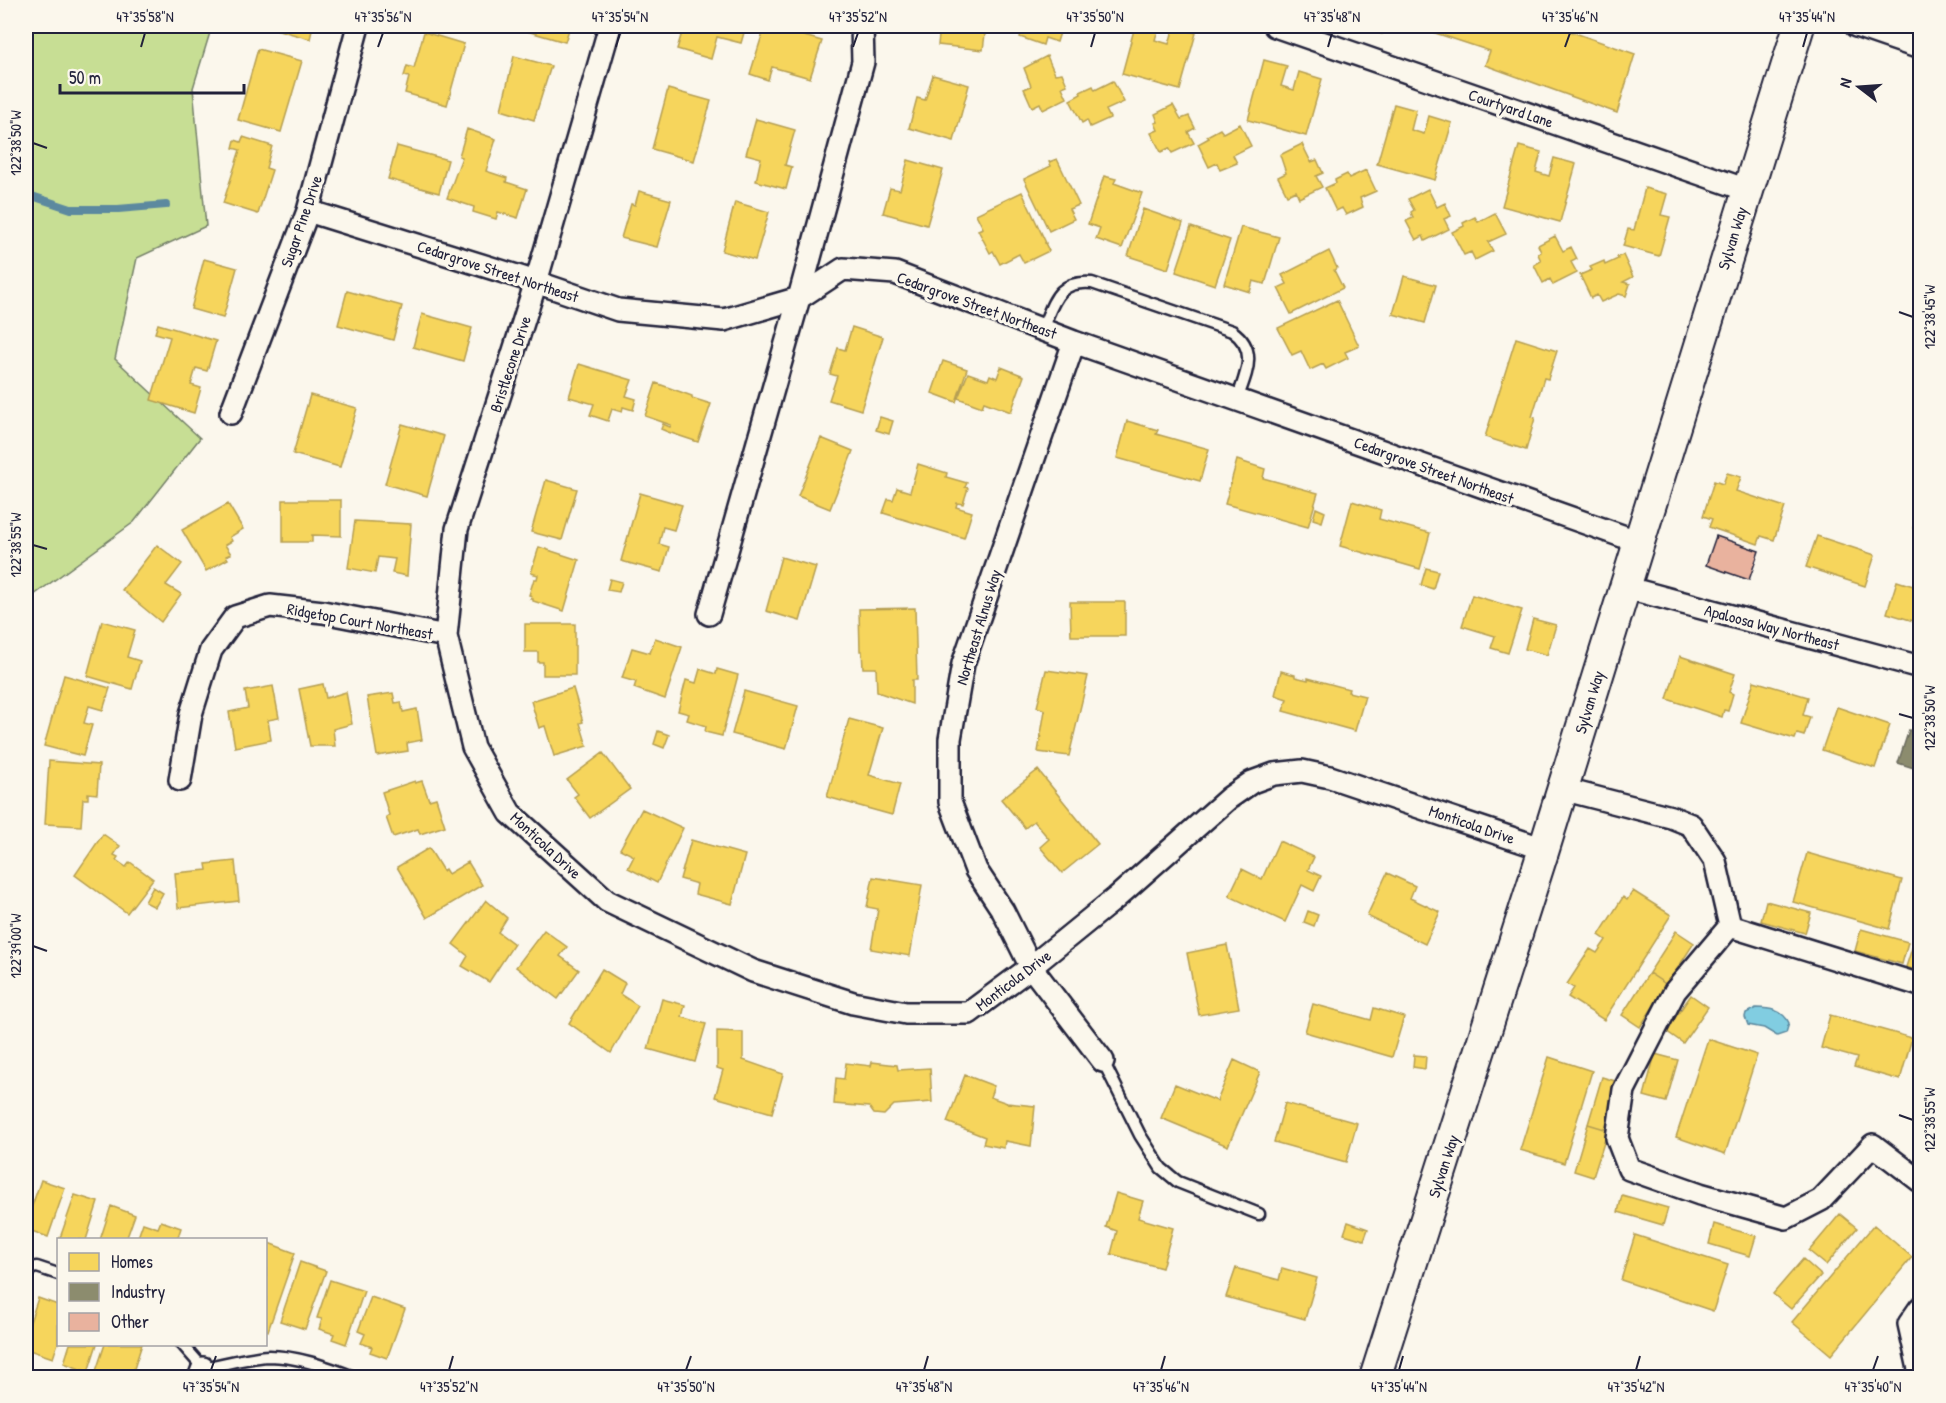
<svg xmlns="http://www.w3.org/2000/svg" width="1946" height="1403" viewBox="0 0 1946 1403" font-family="'Patrick Hand',sans-serif">
  <style>
    .green { fill: #c7de94; stroke: #748068; stroke-width: 1.5 }
    .water { fill: #81cde1; stroke: #5b899f; stroke-width: 1.5 }
    .homes { fill: #f6d55c; stroke: #b69f52; stroke-width: 1.5 }
    .industry { fill: #8c8c6e; stroke: #6c6c5f; stroke-width: 1.5 }
    .lines { fill: none; stroke-linecap: round; stroke-linejoin: round }
    .stream { stroke: #5b899f; stroke-width: 8 }
    .building { fill: #e9b29e; stroke: #22223b; stroke-width: 1.5 }
    .lane-casing { stroke: #22223b; stroke-width: 15 }
    .street-casing { stroke: #22223b; stroke-width: 26 }
    .secondary-casing { stroke: #22223b; stroke-width: 34 }
    .lane { stroke: #fbf7ec; stroke-width: 10 }
    .street { stroke: #fbf7ec; stroke-width: 21 }
    .secondary { stroke: #fbf7ec; stroke-width: 30 }
    .ticks { fill: none; stroke: #22223b; stroke-width: 2 }
    .labels { text-anchor: middle; stroke-width: 6; stroke-linejoin: round; paint-order: stroke }
    .street-label { font-size: 16px; fill: #22223b; stroke: #fbf7ec }
    .neatline { fill: none; stroke: #22223b; stroke-width: 2 }
    .ticks-label { font-size: 15px; text-anchor: middle; fill: #22223b }
  </style>
  <rect width="100%" height="100%" fill="#fbf7ec"/>
  <filter id="ink" filterUnits="userSpaceOnUse"><feTurbulence type="fractalNoise" baseFrequency=".0167" numOctaves="2"/><feDisplacementMap in="SourceGraphic" scale="12" xChannelSelector="R" yChannelSelector="G"/><feConvolveMatrix kernelMatrix="1 2 1 2 8 2 1 2 1" color-interpolation-filters="sRGB"/></filter>
  <g filter="url(#ink)">
    <path class="green" d="M26 26H212L193 88 206 226 137 258 115 359 200 438 134 522 30 598 26 622Z"/>
    <path class="water" d="M1756 1008C1770 1008 1783 1010 1789 1023L1786 1033 1777 1036 1764 1028 1748 1025 1745 1017 1746 1013Z"/>
    <path class="homes" d="M268 26H313L310 39 268 27Z
      M525 26H570L565 42 523 30Z
      M684 26H746L741 43 717 37 711 59 677 49Z
      M765 26H792L790 32 822 41 810 78 772 67 768 80 750 74Z
      M940 26H986L983 50 938 45Z
      M1024 26H1062L1057 42 1045 38 1043 45 1020 37Z
      M1135 26H1159L1155 40 1169 44 1174 27 1196 33 1180 90 1122 74Z
      M1358 26H1386L1382 34Z
      M1414 26H1555L1635 54 1617 113 1485 65 1490 51Z
      M424 32 464 44 447 105 405 93 409 77 404 76 407 66 414 68Z
      M258 49 302 61 281 132 238 120Z
      M514 56 551 66 534 120 501 110Z
      M1047 56 1055 74 1062 73 1067 85 1062 87 1067 98 1043 110 1040 103 1032 107 1024 89 1031 86 1024 68Z
      M1264 60 1287 66 1281 86 1294 90 1299 72 1322 79 1306 136 1248 120Z
      M933 75 969 85 954 141 909 128 917 98 925 100Z
      M1113 81 1124 102 1106 110 1110 118 1090 127 1087 120 1082 123 1070 100 1081 94 1080 92 1093 86 1095 90Z
      M668 89 711 101 694 161 652 149Z
      M1394 104 1416 110 1411 130 1424 134 1429 116 1452 123 1435 180 1377 164Z
      M1173 105 1181 119 1189 116 1195 128 1188 132 1194 143 1172 153 1169 148 1161 152 1151 133 1158 130 1155 123 1158 122 1155 114Z
      M756 119 795 130 785 165 792 167 786 189 756 181 761 158 746 154Z
      M1240 124 1251 146 1233 155 1237 163 1220 170 1217 163 1209 167 1198 144 1209 138 1207 136 1220 129 1223 133Z
      M467 129 496 139 486 171 507 178 506 182 527 189 518 218 498 212 496 219 473 212 474 207 447 198 462 157 459 156Z
      M243 137 272 146 266 168 272 170 258 214 223 203 240 150 233 148 235 140 241 142Z
      M1302 144 1311 162 1317 160 1323 173 1316 176 1322 187 1299 198 1296 191 1287 195 1278 177 1286 173 1280 155Z
      M397 146 448 160 439 193 388 179Z
      M1519 146 1541 152 1536 172 1549 176 1554 158 1576 164 1560 222 1502 206Z
      M1057 159 1079 205 1069 209 1074 219 1049 231 1024 179 1051 166 1049 162Z
      M908 160 943 170 927 225 883 213 890 188 900 190Z
      M1366 170 1376 191 1360 198 1363 207 1346 215 1342 208 1336 211 1325 188 1336 183 1335 180 1347 174 1349 178Z
      M1104 176 1116 179 1114 183 1142 193 1122 248 1096 239 1100 228 1088 224Z
      M1645 188 1667 194 1661 215 1670 217 1659 256 1623 246 1628 229 1634 230Z
      M1428 189 1437 207 1445 203 1451 216 1444 219 1449 229 1425 241 1423 236 1416 240 1406 221 1413 218 1411 212 1414 210 1408 199Z
      M639 191 671 200 657 247 621 238 631 204 635 205Z
      M1022 192 1046 243H1045L1049 251 1024 263 1019 254 1000 264 993 251 990 253 978 230 983 228 976 214Z
      M735 202 769 212 755 260 722 251Z
      M1143 209 1183 223 1168 269 1128 256Z
      M1495 213 1506 234 1488 242 1493 251 1475 260 1471 252 1464 255 1452 232 1464 226 1463 223 1475 217 1478 222Z
      M1191 227 1230 240 1215 285 1176 272Z
      M1241 227 1279 237 1265 284 1253 281 1250 292 1224 284Z
      M1555 236 1563 251 1571 247 1577 259 1571 262 1577 273 1553 285 1550 279 1543 283 1534 265 1541 261 1538 254 1541 252 1538 245Z
      M1329 251 1337 268 1334 270 1343 288 1291 314 1278 288 1287 284 1282 275Z
      M1623 255 1633 277 1623 282 1630 284 1626 296 1619 294 1601 302 1597 295 1591 298 1580 275 1592 270 1590 267 1604 261 1605 265 1618 259 1617 257Z
      M204 259 237 268 223 318 191 309Z
      M1404 276 1436 285 1425 323 1393 314Z
      M347 291 402 306 393 340 338 325Z
      M1337 300 1359 346 1345 352 1348 358 1326 369 1323 364 1310 370 1301 351 1292 355 1278 328Z
      M422 314 472 328 463 361 413 347Z
      M158 324 216 341 207 371 196 368 191 385 201 388 194 413 151 400 170 337 155 333Z
      M852 327 883 337 861 410 829 400 837 376 830 374 838 348 845 350Z
      M1516 338 1557 351 1548 379 1544 378 1532 417 1535 418 1526 450 1485 437Z
      M943 361 967 369 956 402 932 393Z
      M579 364 632 380 626 396 636 399 633 410 623 407 622 412 612 409 608 421 590 415 594 404 569 397Z
      M1001 367 1024 376 1011 412 984 402 982 407 958 398 968 373 988 380 990 375 997 378Z
      M656 383 692 396V398L711 404 698 442 668 432 661 429 663 424 670 427 671 425 645 416Z
      M310 395 357 408 340 467 293 454Z
      M880 417 893 421 889 434 876 430Z
      M1127 421 1158 430 1156 434 1209 449 1200 481 1117 458Z
      M402 424 444 436 427 496 385 484Z
      M821 438 853 451 830 509 798 496Z
      M1237 460 1265 469 1263 478 1318 493 1308 527 1225 504Z
      M918 464 947 473 946 477 967 483 965 487 968 488 963 504 957 503 956 507 972 512 964 538 883 513 888 499 893 500 897 488 910 492Z
      M1727 473 1741 477 1736 491 1785 507 1774 540 1761 536 1758 544 1709 527 1712 519 1703 516 1714 481 1723 484Z
      M546 480 577 489 562 540 531 532Z
      M640 493 682 505 674 530 663 527 659 544 669 547 662 572 621 561Z
      M283 500H341V536L312 535V542H283Z
      M1352 501 1381 510 1379 519 1430 533 1420 569 1340 546Z
      M228 504 243 529 230 537 232 541 225 545 231 554 226 556 228 559 206 571 182 530Z
      M1920 505V531L1913 528Z
      M1316 508 1325 512 1322 522 1313 519Z
      M355 521 411 524 407 576 392 573 395 559 378 557 375 573 348 568Z
      M1817 536 1875 555 1865 586 1806 567Z
      M157 545 182 564 166 585 181 594 161 622 122 590Z
      M539 547 579 560 564 611 533 601V599H530L532 596 529 595 534 579H537L538 575 531 573Z
      M781 557 816 567 800 621 766 611Z
      M1426 568 1438 571 1433 589 1421 585Z
      M610 579 622 582 619 592 607 590Z
      M1897 581 1920 588V623L1887 613Z
      M1472 595 1522 610 1508 653 1491 648 1495 636 1462 626Z
      M1070 602H1125V636H1071Z
      M915 608 917 680H912V704L877 692 876 668H863L862 651H860L859 609Z
      M1533 619 1556 625 1547 655 1525 649Z
      M102 621 135 630 127 657 140 661 132 689 87 676Z
      M525 624H575V675H543V662H538V652H525Z
      M655 638 682 647 665 699 634 688 636 682 622 678 632 648 650 653Z
      M1680 656 1735 674 1729 692 1733 694 1728 711 1724 710 1722 717 1667 699Z
      M700 669 716 674 717 669 738 675 722 736 705 732 706 726 687 720 689 714 678 711 686 680 696 683Z
      M1046 670 1088 676 1069 756 1038 752 1045 710 1037 707Z
      M1281 671 1295 675V677L1308 680V678L1349 689 1348 692 1365 696 1355 731 1283 711 1287 699 1275 695Z
      M64 675 110 688 103 710 89 706 84 723 92 725 83 756 44 746Z
      M1754 681 1808 697 1803 715 1810 717 1804 736 1797 734 1795 739 1741 723Z
      M323 684 326 698 346 692 352 724 333 729 335 746H310L299 689Z
      M273 686 279 718 268 720 271 740 235 747 229 712 248 708 245 691Z
      M573 688 583 722 580 723 587 746 554 756 545 726 539 728 531 701Z
      M744 691 798 706 786 749 732 734Z
      M393 693 395 703 401 702 403 712 417 709 422 740 407 743 408 751 377 756 367 697Z
      M1837 707 1890 725 1875 768 1822 750Z
      M849 719 883 728 869 775 900 784 892 815 827 797Z
      M658 731 669 735 664 748 654 744Z
      M603 753 630 789 590 818 574 797 578 794 567 780Z
      M49 761 99 765 97 794 88 793V799H83L81 826 45 824Z
      M1038 770 1098 844 1062 873 1040 847 1049 839 1034 821 1025 828 1001 799Z
      M415 781V783L422 781 429 800 436 798 445 826 420 834 418 829 393 837 386 817 389 815 382 792Z
      M642 809 683 828 657 883 628 868 634 856 620 849Z
      M103 834 120 846 114 855 118 857 116 860 126 867 130 862 153 879 127 913 75 875Z
      M691 840 745 855 732 904 695 894 697 884 680 879Z
      M1279 841 1314 857 1308 870 1321 876 1314 891 1302 885 1285 922 1229 896 1242 869 1262 879Z
      M429 848 443 871 445 869 448 874 468 862 482 885 427 918 397 867Z
      M1807 853 1902 880 1889 929 1793 902Z
      M235 861 239 901 178 908 175 873 207 870 206 864Z
      M1387 873 1415 886 1410 898 1440 912 1425 944 1367 916Z
      M873 877 922 885 910 956 871 949 878 909 867 907Z
      M153 887 163 893 155 907 145 902Z
      M1633 891 1671 915 1604 1020 1568 997 1574 988 1567 984 1590 949 1597 953 1606 940 1599 935 1623 897 1627 900Z
      M486 900 507 918 498 932 514 944 489 982 462 966 468 956 453 944Z
      M1766 901 1811 913 1805 933 1761 921Z
      M1308 911 1318 915 1314 926 1304 922Z
      M1861 929 1908 942 1902 964 1855 951Z
      M544 930 567 947 560 956 579 970 558 999 516 967Z
      M1676 931 1694 943 1667 985 1649 973Z
      M1227 945 1239 1008 1199 1015 1187 953Z
      M1912 948 1920 951V972L1906 967Z
      M602 969 625 983 620 994 638 1006 611 1053 569 1023Z
      M1649 973 1667 985 1640 1027 1622 1015Z
      M1691 995 1708 1007 1683 1043 1666 1031Z
      M662 999 685 1005 682 1017 706 1024 695 1062 648 1049Z
      M1313 1004 1371 1020 1374 1008 1404 1017 1392 1057 1305 1032Z
      M1830 1015 1912 1038 1900 1080 1854 1067 1857 1058 1821 1048Z
      M717 1031 743 1032V1060L783 1074 772 1113 715 1097 723 1070 717 1068Z
      M1708 1039 1757 1055 1725 1154 1676 1137Z
      M1655 1054 1678 1060 1666 1102 1644 1096Z
      M1414 1055 1426 1056 1425 1069 1413 1067Z
      M1549 1057 1592 1071 1564 1163 1520 1150Z
      M1234 1060 1260 1072 1228 1146 1161 1118 1175 1084 1217 1101Z
      M872 1062 897 1065 898 1070 930 1068 932 1102 894 1105 884 1115 874 1114 869 1107 834 1104 836 1078 844 1079 846 1063 871 1066Z
      M965 1075 994 1086 990 1097 1007 1103 1035 1106 1031 1146 1005 1141 1004 1148 983 1144 985 1137 947 1122Z
      M1602 1077 1622 1083 1608 1130 1588 1124Z
      M1285 1103 1357 1123 1346 1162 1274 1142Z
      M1588 1124 1608 1130 1593 1177 1574 1171Z
      M41 1180 65 1188 48 1237 26 1229V1223Z
      M1116 1193 1143 1201 1138 1218 1173 1228 1162 1268 1111 1254 1117 1231 1106 1227Z
      M75 1195 98 1202 86 1240 60 1238Z
      M1622 1195 1668 1208 1663 1225 1618 1212Z
      M111 1206 135 1215 126 1240H100Z
      M1840 1214 1857 1228 1826 1265 1809 1251Z
      M161 1221 181 1228 177 1240H137L143 1223 158 1228Z
      M1348 1222 1368 1229 1364 1240 1344 1234Z
      M1714 1224 1756 1236 1750 1256 1709 1244Z
      M1874 1225 1912 1257 1831 1355 1792 1322Z
      M1635 1235 1728 1265 1713 1311 1621 1280Z
      M266 1242 295 1253 268 1331 266 1330Z
      M1803 1259 1821 1275 1791 1309 1773 1294Z
      M300 1262 326 1271 305 1329 280 1321Z
      M1236 1268 1279 1280 1282 1268 1317 1278 1305 1319 1226 1297Z
      M330 1280 364 1291 346 1344 332 1339 334 1334 319 1329 322 1319 317 1318Z
      M371 1297 405 1309 387 1358 370 1352 372 1347 361 1343 365 1334 358 1331Z
      M38 1298 58 1305V1343L53 1358 26 1349V1334Z
      M70 1344H97L88 1372 64 1363Z
      M105 1344H142L131 1378 94 1377Z"/>
    <path class="industry" d="M1909 730 1920 733V770L1898 763Z"/>
    <g class="lines">
      <path class="stream" d="M26 194 71 209H118L166 205"/>
    </g>
    <path class="building" d="M1716 536 1759 551 1749 580 1706 565Z"/>
    <g class="lines">
      <defs>
        <path id="lane" d="M1042 329C1054 302 1057 280 1092 283L1232 331C1259 350 1246 373 1237 400
          M1103 1061 1140 1135 1161 1168 1178 1182 1259 1214
          M26 1276 31 1268 37 1267 58 1274
          M182 1344 203 1368C225 1364 247 1357 269 1356 298 1356 329 1368 357 1378"/>
        <path id="street" d="M610 26 536 282 457 529 446 636 473 747 510 813 607 901 753 971 853 1003 906 1013H969L1031 967 1116 898 1229 798 1252 782 1274 774 1302 771 1330 777 1544 849
          M1275 26 1747 190
          M1856 26 1920 48
          M1912 45 1918 26
          M308 211 536 282 618 310 724 320 799 298 843 269 895 273 1074 342 1639 542
          M1074 342 963 664 950 739V802L976 870 1003 911 1031 967 1103 1061
          M231 413 308 211 358 26
          M1624 587 1920 667
          M709 614 799 298 863 62 862 26
          M180 780 191 714 211 650 235 617 270 606 323 612 446 636
          M1562 789 1671 817 1691 825 1715 861 1730 926 1675 991 1624 1090 1617 1138 1629 1169 1700 1194 1786 1218 1821 1200 1873 1145 1920 1181
          M1730 926 1920 985
          M1920 1308 1909 1324 1919 1369 1920 1370
          M199 1378 203 1368"/>
        <path id="secondary" d="M1375 1378 1544 849 1799 26"/>
      </defs>
      <use href="#lane" class="lane-casing"/>
      <use href="#street" class="street-casing"/>
      <use href="#secondary" class="secondary-casing"/>
      <use href="#lane" class="lane"/>
      <use href="#street" class="street"/>
      <use href="#secondary" class="secondary"/>
    </g>
  </g>
  <path class="ticks" d="M141 47 145 33M378 47 383 33M616 47 620 33M853 47 858 33M1091 47 1095 33M1328 47 1332 33M1565 47 1570 33M1803 47 1807 33M33 143 47 148M1899 312 1913 317M33 545 47 549M1899 714 1913 718M33 946 47 951M1899 1115 1913 1120M211 1370 216 1356M449 1370 453 1356M686 1370 691 1356M924 1370 928 1356M1161 1370 1165 1356M1399 1370 1403 1356M1636 1370 1640 1356M1873 1370 1878 1356"/>
  <g class="labels">
    <g class="street-label">
      <text transform="translate(1511 108) rotate(19)" y="6">Courtyard Lane</text>
      <text transform="translate(301 221) rotate(-71)" y="6">Sugar Pine Drive</text>
      <text transform="translate(1732 238) rotate(-73)" y="6">Sylvan Way</text>
      <text transform="translate(498 271) rotate(18)" y="6">Cedargrove Street Northeast</text>
      <text transform="translate(977 305) rotate(20)" y="6">Cedargrove Street Northeast</text>
      <text transform="translate(510 364) rotate(-72)" y="6">Bristlecone Drive</text>
      <text transform="translate(1434 470) rotate(20)" y="6">Cedargrove Street Northeast</text>
      <text transform="translate(360 621) rotate(10)" y="6">Ridgetop Court Northeast</text>
      <text transform="translate(978 627) rotate(-73)" y="6">Northeast Alnus Way</text>
      <text transform="translate(1772 627) rotate(15)" y="6">Apaloosa Way Northeast</text>
      <text transform="translate(1589 702) rotate(-73)" y="6">Sylvan Way</text>
      <text transform="translate(1472 824) rotate(19)" y="6">Monticola Drive</text>
      <text transform="translate(546 845) rotate(43)" y="6">Monticola Drive</text>
      <text transform="translate(1013 980) rotate(-37)" y="6">Monticola Drive</text>
      <text transform="translate(1443 1166) rotate(-72)" y="6">Sylvan Way</text>
    </g>
  </g>
  <rect width="1946" height="1403" fill="none" stroke="#fbf7ec" stroke-width="66"/>
  <rect x="57" y="1238" width="210" height="108" fill="#fbf7ec" stroke="#a4a2a5" stroke-width="1.5"/>
  <rect x="69" y="1253" width="30" height="18" fill="#f6d55c" stroke="#a4a2a5" stroke-width="1.5"/>
  <text x="111" y="1268" font-size="18" fill="#22223b">Homes</text>
  <rect x="69" y="1283" width="30" height="18" fill="#8c8c6e" stroke="#a4a2a5" stroke-width="1.5"/>
  <text x="111" y="1298" font-size="18" fill="#22223b">Industry</text>
  <rect x="69" y="1313" width="30" height="18" fill="#e9b29e" stroke="#a4a2a5" stroke-width="1.5"/>
  <text x="111" y="1328" font-size="18" fill="#22223b">Other</text>
  <g transform="translate(1859 87) rotate(287)" stroke="#fbf7ec" stroke-width="4.5" paint-order="stroke">
  <path d="M0-4.5L10 22L0 15L-10 22Z" fill="#22223b"/>
  <text y="-9" font-size="16" font-weight="bold" text-anchor="middle" fill="#22223b">N</text>
  </g>
  <path d="M60 84v9h184v-9" fill="none" stroke="#22223b" stroke-width="3"/>
  <text x="69" y="84" font-size="18" fill="#22223b" stroke="#fbf7ec" stroke-width="4.5" paint-order="stroke">50 m</text>
  <rect x="33" y="33" width="1880" height="1337" class="neatline"/>
  <g class="ticks-label">
    <text x="145" y="22">47°35'58"N</text>
    <text x="383" y="22">47°35'56"N</text>
    <text x="620" y="22">47°35'54"N</text>
    <text x="858" y="22">47°35'52"N</text>
    <text x="1095" y="22">47°35'50"N</text>
    <text x="1332" y="22">47°35'48"N</text>
    <text x="1570" y="22">47°35'46"N</text>
    <text x="1807" y="22">47°35'44"N</text>
    <text transform="translate(16 143) rotate(-90)" y="5">122°38'50"W</text>
    <text transform="translate(1930 317) rotate(-90)" y="5">122°38'45"W</text>
    <text transform="translate(16 545) rotate(-90)" y="5">122°38'55"W</text>
    <text transform="translate(1930 718) rotate(-90)" y="5">122°38'50"W</text>
    <text transform="translate(16 946) rotate(-90)" y="5">122°39'00"W</text>
    <text transform="translate(1930 1120) rotate(-90)" y="5">122°38'55"W</text>
    <text x="211" y="1392">47°35'54"N</text>
    <text x="449" y="1392">47°35'52"N</text>
    <text x="686" y="1392">47°35'50"N</text>
    <text x="924" y="1392">47°35'48"N</text>
    <text x="1161" y="1392">47°35'46"N</text>
    <text x="1399" y="1392">47°35'44"N</text>
    <text x="1636" y="1392">47°35'42"N</text>
    <text x="1873" y="1392">47°35'40"N</text>
  </g>
</svg>
